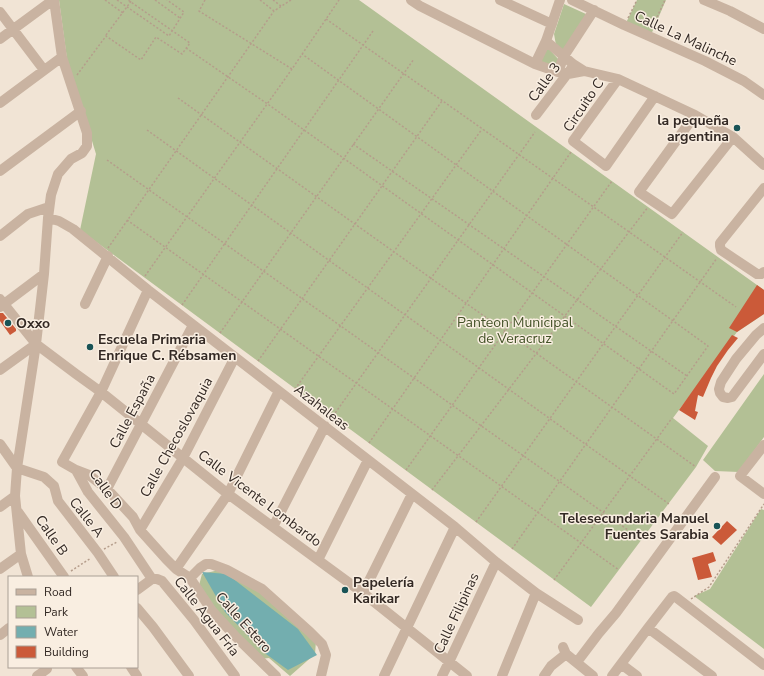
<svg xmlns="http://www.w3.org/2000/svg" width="764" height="676" viewBox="0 0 764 676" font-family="'Nunito Sans',sans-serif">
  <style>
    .green { fill: #b3c095 }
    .water { fill: #73aeaf }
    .building { fill: #cb5a39 }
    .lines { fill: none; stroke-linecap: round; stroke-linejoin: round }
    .path { stroke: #b59d8b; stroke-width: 1.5; stroke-dasharray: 2 2; stroke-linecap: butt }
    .minor { stroke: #c9b3a1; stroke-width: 10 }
    .poi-dot { fill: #195356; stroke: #f9eee1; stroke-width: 1.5 }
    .labels { text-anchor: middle; stroke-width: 3; stroke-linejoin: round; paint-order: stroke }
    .street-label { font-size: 14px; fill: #332924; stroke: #f9eee1 }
    .poi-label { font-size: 14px; font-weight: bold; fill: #332924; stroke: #f9eee1; text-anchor: start }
    .park-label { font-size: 14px; fill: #435227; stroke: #f9eee1 }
  </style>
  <rect width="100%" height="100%" fill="#f1e4d5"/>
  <path class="green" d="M59 0H359L764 290V314L737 332 673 418 708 446 696 467 591 607 80 230 96 154 67 59Z
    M637 0H666L650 37 625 25Z
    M564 4 586 14 565 52 556 45 554 34Z
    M548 48 560 61 556 69 539 62Z
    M764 374V437L739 472 715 471 703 460Z
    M761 509 764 510V649L694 596 710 589Z
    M223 569 243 576 316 641 315 654 290 676 269 658 259 659 197 593 202 574Z"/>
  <path class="water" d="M202 572 227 574 298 629 317 655 288 670 266 654 225 612Z"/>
  <path class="building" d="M757 285 764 290V314L737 332 729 328Z
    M0 313H3L16 329V331L10 335 0 321Z
    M732 335 738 338 728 350 717 366 711 378 703 397 698 395 695 411 698 412 695 420 679 410Z
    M727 521 737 530 721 545 712 537Z
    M713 552 716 561 708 564 712 577 698 580 692 558Z"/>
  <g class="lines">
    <path class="path" d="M105 0 123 13
      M117 0 169 36 184 12 167 0
      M155 0 180 18
      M205 0 199 11 292 69 339 0
      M260 0 274 11 291 0
      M273 0 281 6
      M628 18 637 0
      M326 19 736 307
      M652 28 665 0
      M106 35 132 0
      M186 48 269 105 674 394 708 346 302 54
      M77 75 106 36 141 60 156 37 182 54 190 43 128 0
      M178 98 696 467
      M147 130 669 504
      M353 144 687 376
      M107 160 642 540
      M127 220 619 570
      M108 248 274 11
      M145 276 292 69
      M182 305 373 31
      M220 333 414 59
      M258 361 442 101
      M295 389 482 129
      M333 416 535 132
      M369 443 571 152
      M406 470 612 181
      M432 490 648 207
      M476 522 683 232
      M104 549 117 542
      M512 549 717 258
      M71 571 91 558
      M554 580 672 418
      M691 599 709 587 764 504"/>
    <path class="minor" d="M411 0 420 6 535 64 558 72 568 74 584 71
      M500 0 552 24
      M572 0 624 25 705 61 744 81 764 95
      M704 0 730 11 764 29
      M0 12 44 70
      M0 39 53 0
      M546 41 573 64 584 71 618 79 695 115 733 137 764 165
      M535 64 546 41 560 0
      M558 72 564 56 594 10
      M618 79 573 141 606 166 655 96
      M0 103 62 57
      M536 115 571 69
      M695 115 639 192 672 214 733 137
      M0 171 81 111
      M764 188 720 243V246L721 250 757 274H761L764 272
      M48 218 59 221 73 229 148 290 455 527 496 562 536 593 578 620
      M0 236 28 214 49 207
      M148 290 101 392 62 462 76 470 88 492 124 537 152 579
      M0 299 36 344 76 374 101 392 228 494 363 593 467 676
      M85 304 108 256
      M0 307 44 274
      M764 328 756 335 736 359 721 382 719 389 720 393 723 397 728 398 732 397 764 354
      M0 370 36 344
      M0 444 17 468
      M764 445 740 476 764 494
      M17 468 44 477 54 486 58 501 98 553 114 577
      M76 470 89 475 107 489 133 517 140 530 166 559 176 569 190 578 212 611 235 636 276 676
      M107 489 193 325
      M0 507 15 496
      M18 512 64 577
      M273 527 325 426
      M140 530 183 458 235 357
      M318 560 368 460
      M0 569 21 554
      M176 569 228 494 279 391
      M28 577 21 554 15 496 17 468 36 344 44 274 48 218 51 195 58 174 71 159 82 153 87 146V133L62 57 54 0
      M190 578 200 568 206 564H211L227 570 262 589 310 632 322 644 326 655 321 676
      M152 579H157L162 581 194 620 235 676
      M137 590 152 579
      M363 593 412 494
      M137 608 153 627 189 676
      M648 628 712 676
      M0 635 9 628
      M563 647 566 654 593 676
      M577 662 599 633 616 613 715 477
      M621 664 637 676
      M76 667 83 676
      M131 667 137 676
      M37 676 47 669
      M384 676 455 527
      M442 676 449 662 496 562
      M502 676 536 593
      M544 676 551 666 566 654
      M612 676 648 628 672 597 674 596 677 598 764 665"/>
  </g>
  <g class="poi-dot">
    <circle cx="737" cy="128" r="4"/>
    <circle cx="8" cy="323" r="4"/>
    <circle cx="90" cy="347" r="4"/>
    <circle cx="717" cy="526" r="4"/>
    <circle cx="345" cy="590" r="4"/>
  </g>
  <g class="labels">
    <g class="street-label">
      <text transform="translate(686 38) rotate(25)" y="5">Calle La Malinche</text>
      <text transform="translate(544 82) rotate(-54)" y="5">Calle 3</text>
      <text transform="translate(583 105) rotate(-56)" y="5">Circuito C</text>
      <text transform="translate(322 407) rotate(38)" y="5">Azahaleas</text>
      <text transform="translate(132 411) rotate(-62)" y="5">Calle España</text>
      <text transform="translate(176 437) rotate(-61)" y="5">Calle Checoslovaquia</text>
      <text transform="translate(106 489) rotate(55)" y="5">Calle D</text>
      <text transform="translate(260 498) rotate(37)" y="5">Calle Vicente Lombardo</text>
      <text transform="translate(87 517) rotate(52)" y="5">Calle A</text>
      <text transform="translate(52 535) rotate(55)" y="5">Calle B</text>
      <text transform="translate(456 613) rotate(-65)" y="5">Calle Filipinas</text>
      <text transform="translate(207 616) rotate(52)" y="5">Calle Agua Fría</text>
      <text transform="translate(244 622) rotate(48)" y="5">Calle Estero</text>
    </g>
    <g class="poi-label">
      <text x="729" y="125" text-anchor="end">la pequeña<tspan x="729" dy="16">argentina</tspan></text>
      <text x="16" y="328">Oxxo</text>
      <text x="98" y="344">Escuela Primaria<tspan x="98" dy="16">Enrique C. Rébsamen</tspan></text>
      <text x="709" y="523" text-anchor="end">Telesecundaria Manuel<tspan x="709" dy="16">Fuentes Sarabia</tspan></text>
      <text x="353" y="587">Papelería<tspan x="353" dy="16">Karikar</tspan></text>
    </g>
    <g class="park-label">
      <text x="515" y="327">Panteon Municipal<tspan x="515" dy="16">de Veracruz</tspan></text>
    </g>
  </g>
  <rect x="8" y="576" width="130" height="92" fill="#f9eee1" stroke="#aa9f95"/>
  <rect x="16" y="589" width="20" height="6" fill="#c9b3a1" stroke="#aa9f95"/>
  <text x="44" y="596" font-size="12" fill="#332924">Road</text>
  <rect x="16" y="606" width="20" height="12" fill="#b3c095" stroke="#aa9f95"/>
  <text x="44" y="616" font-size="12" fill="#332924">Park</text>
  <rect x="16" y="626" width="20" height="12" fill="#73aeaf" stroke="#aa9f95"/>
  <text x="44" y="636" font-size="12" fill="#332924">Water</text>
  <rect x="16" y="646" width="20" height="12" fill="#cb5a39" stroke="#aa9f95"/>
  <text x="44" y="656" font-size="12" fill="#332924">Building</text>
</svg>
